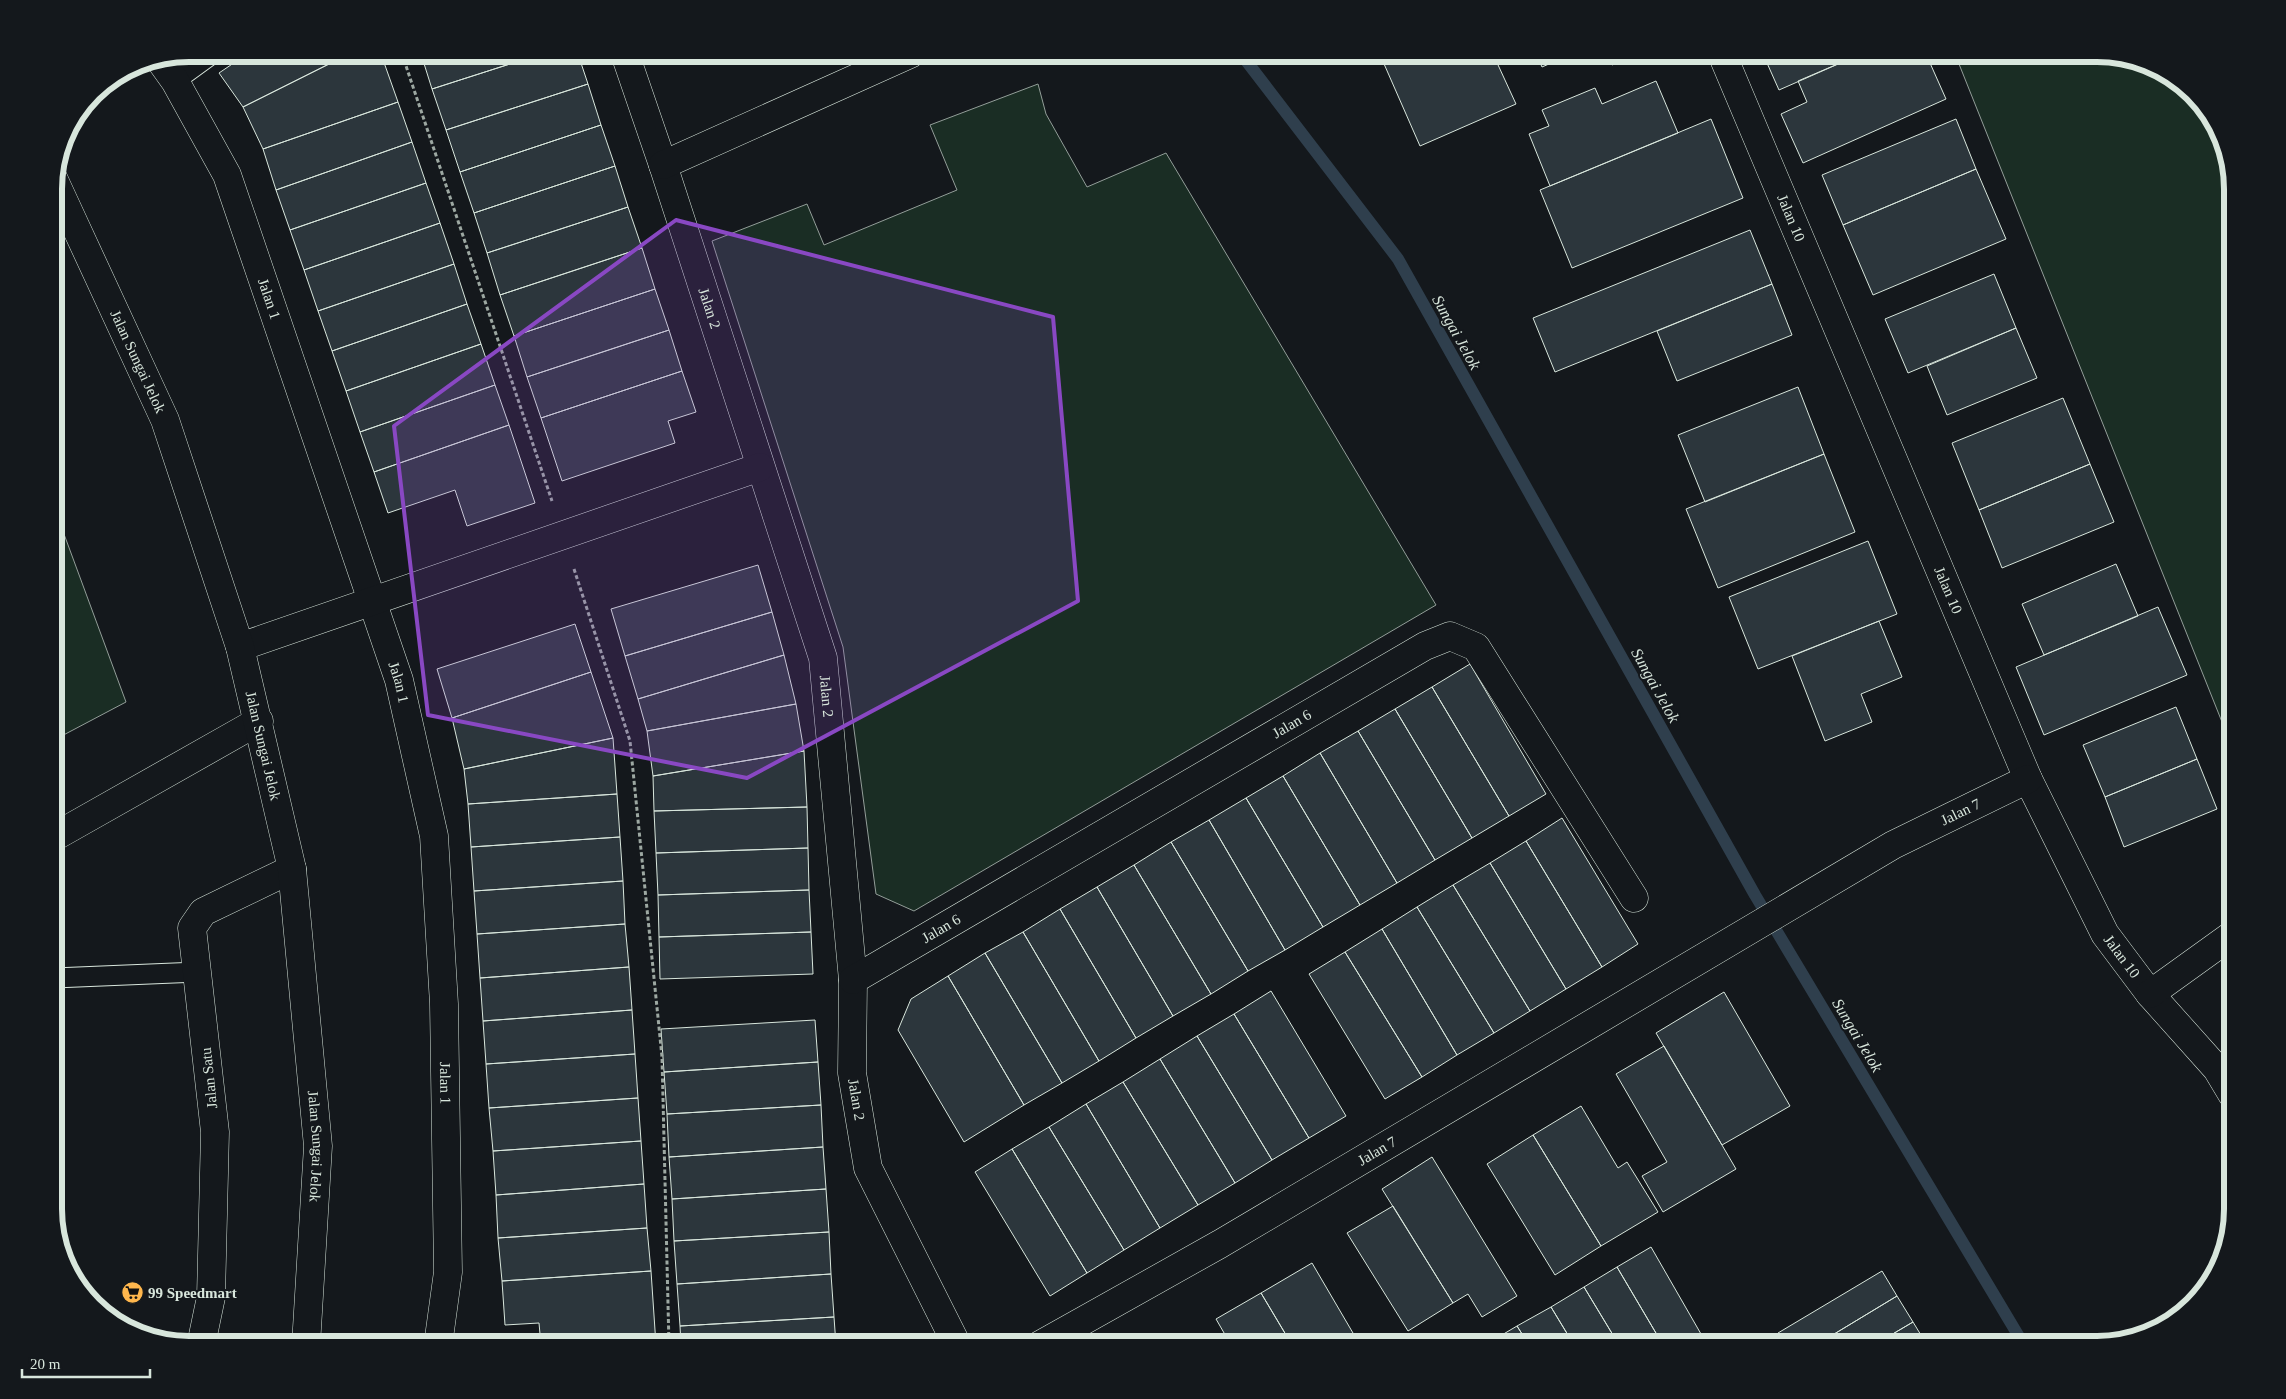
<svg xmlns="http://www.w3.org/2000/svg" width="2286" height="1399" viewBox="0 0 2286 1399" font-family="'Times New Roman',serif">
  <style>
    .green { fill: #1a2d24; stroke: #939e99 }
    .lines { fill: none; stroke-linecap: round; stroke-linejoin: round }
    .stream { stroke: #2f3f4d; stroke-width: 12 }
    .building { fill: #2c363c; stroke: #d8e6dc }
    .lane-casing { stroke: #d8e6dc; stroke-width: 21 }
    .street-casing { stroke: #d8e6dc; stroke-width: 29 }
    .secondary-casing { stroke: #d8e6dc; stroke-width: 29 }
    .path { stroke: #9da8a2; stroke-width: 3; stroke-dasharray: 4 2.5; stroke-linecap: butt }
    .lane { stroke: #14181c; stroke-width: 19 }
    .street { stroke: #14181c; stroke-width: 28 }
    .secondary { stroke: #14181c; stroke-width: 28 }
    .marked { fill: #8948c3; fill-opacity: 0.2; stroke: #8948c3; stroke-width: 4; stroke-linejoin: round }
    .labels { text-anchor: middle; stroke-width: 4; stroke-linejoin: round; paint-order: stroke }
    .street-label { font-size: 15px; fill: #d8e6dc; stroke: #14181c }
    .poi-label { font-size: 15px; font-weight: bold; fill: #d8e6dc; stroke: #14181c; text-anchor: start }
    .water-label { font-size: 16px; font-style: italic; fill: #d8e6dc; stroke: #14181c }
    .rim { fill: none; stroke: #d8e6dc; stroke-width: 6 }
  </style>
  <rect width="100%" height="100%" fill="#14181c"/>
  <path class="green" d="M1955 54H2096L2164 72 2214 122 2232 181V747Z
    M1038 84 1046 114 1087 187 1166 153 1436 605 914 911 876 894 843 647 712 241 807 204 824 245 957 190 930 125Z
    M54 507 126 702 54 740Z"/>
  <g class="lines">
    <path class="stream" d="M1241 54 1398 259 1755 895 2024 1345"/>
  </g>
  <path class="building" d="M247 54H349L243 107 219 73Z
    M349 54H381L398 102 263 149 243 107Z
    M421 54H541L432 89Z
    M541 54H578L588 84 446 130 432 89Z
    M714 54H738L718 63Z
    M1388 54H1493L1516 104 1420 146 1381 57Z
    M1536 54H1572L1542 67Z
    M1608 54H1637L1612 65Z
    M1763 54H1861L1779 90Z
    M1861 54H1926L1946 99 1803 163 1781 114 1807 102 1798 81Z
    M1656 81 1678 133 1550 186 1529 134 1549 126 1542 110 1595 88 1602 104Z
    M588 84 601 125 460 172 446 130Z
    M398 102 412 142 276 190 263 149Z
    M1711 119 1743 198 1572 268 1540 190Z
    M1956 119 1976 169 1843 225 1822 175Z
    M601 125 615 166 474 213 460 172Z
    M412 142 426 183 290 230 276 190Z
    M615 166 628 207 487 253 474 213Z
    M1976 169 2006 239 1873 295 1843 225Z
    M426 183 440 223 304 270 290 230Z
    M628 207 642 248 500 295 487 253Z
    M440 223 454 264 318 311 304 270Z
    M1750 230 1772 284 1555 372 1533 318Z
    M642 248 655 289 514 336 500 295Z
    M454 264 467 304 332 351 318 311Z
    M1994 274 2016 328 1908 373 1885 319Z
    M1772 284 1792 335 1677 381 1657 331Z
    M655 289 669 330 527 377 514 336Z
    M467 304 481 344 346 391 332 351Z
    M2016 328 2037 378 1947 415 1927 366Z
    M669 330 682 371 541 418 527 377Z
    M481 344 495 385 360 432 346 391Z
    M682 371 696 412 668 421 675 443 562 481 541 418Z
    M495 385 509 425 374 472 360 432Z
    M1798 387 1824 454 1705 502 1678 435Z
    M2063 398 2090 464 1979 510 1952 443Z
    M509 425 535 503 467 526 455 490 388 513 374 472Z
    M1824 454 1855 532 1718 588 1686 509Z
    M2090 464 2114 522 2002 568 1979 510Z
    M1868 541 1897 614 1758 669 1729 597Z
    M2116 564 2138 616 2044 655 2022 604Z
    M758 565 772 612 625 656 611 609Z
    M2158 607 2187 675 2044 735 2016 667Z
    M772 612 784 655 638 699 625 656Z
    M1879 621 1902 677 1861 694 1872 722 1825 741 1792 656Z
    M575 624 591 672 452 718 437 669Z
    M784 655 796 704 647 731 638 699Z
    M1470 664 1546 794 1509 816 1432 687Z
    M591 672 613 738 464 769 452 718Z
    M1432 687 1509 816 1472 838 1395 709Z
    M796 704 804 751 653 776 647 731Z
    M2176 707 2197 759 2105 797 2083 745Z
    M1395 709 1472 838 1435 860 1358 731Z
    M1358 731 1435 860 1397 883 1320 753Z
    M613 738 617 794 468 804 464 769Z
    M804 751 807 807 654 811 653 776Z
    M1320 753 1397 883 1360 905 1283 776Z
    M2197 759 2217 809 2124 847 2105 797Z
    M1283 776 1360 905 1323 927 1246 798Z
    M617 794 620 837 471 847 468 804Z
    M1246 798 1323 927 1285 950 1209 820Z
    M807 807 808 848 656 853 654 811Z
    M1562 818 1638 944 1602 967 1526 841Z
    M1209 820 1285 950 1248 971 1171 842Z
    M620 837 623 881 474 891 471 847Z
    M1526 841 1602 967 1566 989 1490 863Z
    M1171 842 1248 971 1211 994 1134 865Z
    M808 848 809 890 658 895 656 853Z
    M1490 863 1566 989 1530 1011 1453 885Z
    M1134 865 1211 994 1173 1016 1097 887Z
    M623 881 625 924 477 934 474 891Z
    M1453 885 1530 1011 1494 1033 1417 907Z
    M1097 887 1173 1016 1136 1038 1060 909Z
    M809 890 811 932 659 937 658 895Z
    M1417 907 1494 1033 1457 1055 1382 929Z
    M1060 909 1136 1038 1099 1061 1023 932Z
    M625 924 629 967 480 978 477 934Z
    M1382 929 1457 1055 1422 1077 1345 952Z
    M811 932 813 974 660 979 659 937Z
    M1023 932 1099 1061 1062 1083 985 953Z
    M1345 952 1422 1077 1385 1099 1309 974Z
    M985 953 1062 1083 1024 1105 948 976Z
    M629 967 632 1010 483 1021 480 978Z
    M948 976 1024 1105 964 1142 898 1030 911 999Z
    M1271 991 1346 1116 1309 1138 1234 1014Z
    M1724 992 1790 1106 1722 1145 1656 1033Z
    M632 1010 635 1054 486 1064 483 1021Z
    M1234 1014 1309 1138 1272 1160 1197 1036Z
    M815 1020 818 1062 664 1072 661 1029Z
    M1197 1036 1272 1160 1235 1183 1160 1059Z
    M1664 1046 1736 1169 1663 1212 1642 1176 1667 1162 1616 1074Z
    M635 1054 638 1098 489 1108 486 1064Z
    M1160 1059 1235 1183 1198 1205 1123 1082Z
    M818 1062 821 1105 667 1114 664 1072Z
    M1123 1082 1198 1205 1160 1228 1086 1104Z
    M638 1098 641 1141 493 1151 489 1108Z
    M1086 1104 1160 1228 1124 1250 1049 1127Z
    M821 1105 823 1147 669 1157 667 1114Z
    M1581 1106 1618 1168 1627 1162 1658 1212 1601 1246 1533 1135Z
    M1049 1127 1124 1250 1087 1273 1012 1149Z
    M1533 1135 1601 1246 1555 1275 1487 1164Z
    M641 1141 644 1184 496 1195 493 1151Z
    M823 1147 826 1189 672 1199 669 1157Z
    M1012 1149 1087 1273 1050 1296 975 1172Z
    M1432 1157 1517 1296 1482 1317 1468 1294 1453 1303 1382 1189Z
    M644 1184 647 1228 498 1238 496 1195Z
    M826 1189 829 1232 674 1241 672 1199Z
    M1393 1206 1453 1303 1408 1331 1347 1233Z
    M647 1228 651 1271 502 1281 498 1238Z
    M829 1232 831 1274 677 1284 674 1241Z
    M1651 1247 1701 1334 1682 1345H1663L1617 1267Z
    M1312 1263 1360 1345H1292L1261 1293Z
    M1617 1267 1663 1345H1619L1584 1287Z
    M651 1271 656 1345H541L539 1323 505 1325 502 1281Z
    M1882 1271 1897 1296 1816 1345H1786L1778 1333Z
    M831 1274 834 1317 680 1326 677 1284Z
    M1584 1287 1619 1345H1574L1551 1307Z
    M1261 1293 1292 1345H1231L1216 1319Z
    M1897 1296 1913 1322 1874 1345H1816Z
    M1551 1307 1574 1345H1529L1517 1326Z
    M834 1317 836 1345H681L680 1326Z
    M1913 1322 1927 1345H1874Z
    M1517 1326 1529 1345H1485Z"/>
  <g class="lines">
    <defs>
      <path id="lane" d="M175 81 212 54
        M54 978 198 972"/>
      <g id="street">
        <path id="s1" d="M625 54 663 165 823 658 853 980 852 1073 868 1168 957 1345"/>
        <path id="s2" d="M1722 54 2028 779 2105 934 2150 994 2217 1069 2232 1094"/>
        <path id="s3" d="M160 60 175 81 227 175 399 680 434 836 444 1004 448 1272 438 1345"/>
        <path d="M663 165 910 54"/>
        <path d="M240 647 760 467"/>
        <path d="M54 837 259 721"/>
        <path id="s4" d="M853 980 1425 646 1450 636 1476 647 1634 898"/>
        <path d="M2150 994 2232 935"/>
        <path d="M201 1345 211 1297 215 1132 192 928 203 912 292 869"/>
        <path id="s5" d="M1040 1345 1220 1244 1893 845 2028 779"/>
      </g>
      <g id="secondary">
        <path id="s6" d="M54 180 165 420 240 647 292 869 318 1146 306 1345"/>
      </g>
    </defs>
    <use href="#lane" class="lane-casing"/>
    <use href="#street" class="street-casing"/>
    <use href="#secondary" class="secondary-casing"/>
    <path class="path" d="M402 54 552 501
      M574 569 630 741 662 1057 669 1345"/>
    <use href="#lane" class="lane"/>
    <use href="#street" class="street"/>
    <use href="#secondary" class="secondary"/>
  </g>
  <path class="marked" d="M676 220 1053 317 1078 601 747 778 428 715 394 426Z"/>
  <defs>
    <symbol id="supermarket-disc" viewBox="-11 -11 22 22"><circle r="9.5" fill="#ffb74d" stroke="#14181c"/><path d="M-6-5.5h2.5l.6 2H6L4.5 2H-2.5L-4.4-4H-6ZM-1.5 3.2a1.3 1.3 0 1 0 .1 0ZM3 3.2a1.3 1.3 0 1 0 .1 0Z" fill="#111"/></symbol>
  </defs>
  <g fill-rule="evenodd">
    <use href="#supermarket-disc" x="120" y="1280" width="25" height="25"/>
  </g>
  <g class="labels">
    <g class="street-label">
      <text dy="5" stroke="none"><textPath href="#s2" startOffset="178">Jalan 10</textPath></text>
      <text dy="5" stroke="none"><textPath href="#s3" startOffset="264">Jalan 1</textPath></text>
      <text dy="5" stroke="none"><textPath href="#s1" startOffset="268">Jalan 2</textPath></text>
      <text dy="5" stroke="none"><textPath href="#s6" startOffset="200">Jalan Sungai Jelok</textPath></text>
      <text dy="5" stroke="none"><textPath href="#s2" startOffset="582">Jalan 10</textPath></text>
      <text dy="5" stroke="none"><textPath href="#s3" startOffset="669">Jalan 1</textPath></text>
      <text dy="5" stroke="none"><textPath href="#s1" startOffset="674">Jalan 2</textPath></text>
      <text dy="5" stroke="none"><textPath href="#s4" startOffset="508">Jalan 6</textPath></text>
      <text dy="5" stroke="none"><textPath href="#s6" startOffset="605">Jalan Sungai Jelok</textPath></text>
      <text dy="5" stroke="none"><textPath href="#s5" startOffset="1064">Jalan 7</textPath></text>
      <text dy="5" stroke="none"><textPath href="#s4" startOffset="102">Jalan 6</textPath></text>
      <text dy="5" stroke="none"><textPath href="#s2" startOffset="988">Jalan 10</textPath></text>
      <text transform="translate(209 1078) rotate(-96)" y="5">Jalan Satu</text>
      <text dy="5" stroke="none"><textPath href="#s3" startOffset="1074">Jalan 1</textPath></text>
      <text dy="5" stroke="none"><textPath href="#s1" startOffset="1079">Jalan 2</textPath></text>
      <text dy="5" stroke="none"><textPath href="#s6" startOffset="1010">Jalan Sungai Jelok</textPath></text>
      <text dy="5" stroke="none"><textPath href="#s5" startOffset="389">Jalan 7</textPath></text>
    </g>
    <g class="poi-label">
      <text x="148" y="1298">99 Speedmart</text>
    </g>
    <g class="water-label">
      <text transform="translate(1457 332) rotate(61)" y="6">Sungai Jelok</text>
      <text transform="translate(1656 685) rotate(61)" y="6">Sungai Jelok</text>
      <text transform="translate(1858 1035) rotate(59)" y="6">Sungai Jelok</text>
    </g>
  </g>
  <path d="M0 0H2286V1399H0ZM189 62H2097A127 127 0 0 1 2224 189V1209A127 127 0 0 1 2097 1336H189A127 127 0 0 1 62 1209V189A127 127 0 0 1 189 62Z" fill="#14181c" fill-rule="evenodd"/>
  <path class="rim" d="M189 62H2097A127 127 0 0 1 2224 189V1209A127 127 0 0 1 2097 1336H189A127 127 0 0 1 62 1209V189A127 127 0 0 1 189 62Z"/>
  <path d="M22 1369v8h128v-8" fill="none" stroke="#d8e6dc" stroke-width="2.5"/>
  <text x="30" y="1369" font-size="15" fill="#d8e6dc" stroke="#14181c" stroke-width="4" paint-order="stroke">20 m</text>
</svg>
